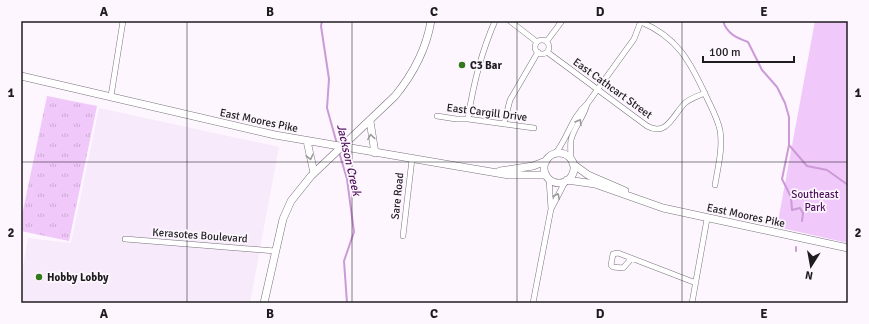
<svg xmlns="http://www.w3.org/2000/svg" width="869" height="324" viewBox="0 0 869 324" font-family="Signika,sans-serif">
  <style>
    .built { fill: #f7eafb }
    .grass { fill: url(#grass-tufts) }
    .park { fill: #f0c8fa }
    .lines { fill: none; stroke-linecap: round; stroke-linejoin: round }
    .stream { stroke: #cb9ad7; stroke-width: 2 }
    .street-casing { stroke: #79727b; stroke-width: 6 }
    .secondary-casing { stroke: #79727b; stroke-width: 8 }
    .street { stroke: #fff; stroke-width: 5 }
    .secondary { stroke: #fff; stroke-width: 7 }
    .oneway { stroke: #9a999b }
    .grid { fill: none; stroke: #1f1c20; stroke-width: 1; stroke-opacity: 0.55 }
    .poi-dot { fill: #32791c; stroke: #fdf6fe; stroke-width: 1.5 }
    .labels { text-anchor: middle; stroke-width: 3.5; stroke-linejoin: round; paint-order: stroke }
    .poi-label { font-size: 11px; font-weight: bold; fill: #1f1c20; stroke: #fdf6fe; text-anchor: start }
    .street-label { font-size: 11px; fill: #1f1c20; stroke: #fdf6fe }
    .park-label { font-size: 11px; fill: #4d105a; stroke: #fdf6fe }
    .water-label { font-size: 12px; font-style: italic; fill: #4f135d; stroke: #fdf6fe }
    .neatline { fill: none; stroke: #1f1c20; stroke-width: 1.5 }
    .grid-label { font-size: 13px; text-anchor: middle; font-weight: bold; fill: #1f1c20 }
  </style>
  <defs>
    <pattern id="grass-tufts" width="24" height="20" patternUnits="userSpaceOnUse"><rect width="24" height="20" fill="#f0c8fa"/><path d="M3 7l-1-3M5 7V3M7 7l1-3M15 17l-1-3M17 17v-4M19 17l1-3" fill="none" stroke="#cdabd6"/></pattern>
  </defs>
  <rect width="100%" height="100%" fill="#fdf6fe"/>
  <path class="built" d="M99 108 279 147 250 303H21V278L28 238 71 243Z"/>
  <path class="grass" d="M47 96 97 106 69 241 21 231V220Z"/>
  <path class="park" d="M815 21H848V243L777 227Z"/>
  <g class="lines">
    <path class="stream" d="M322 21 321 26 329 79 327 108 337 144
      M723 21C727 34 737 38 748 42L762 70 777 87 785 103 789 117V145L782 179 791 197 792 210 800 208 803 213 802 221
      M789 145 807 166 827 170 848 185
      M339 152 347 179 354 232 344 261 347 303
      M796 251V247"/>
    <defs>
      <path id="street" d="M510 21 537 42
        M641 22C677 37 690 61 706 96 711 107 717 117 720 130 723 148 718 167 715 185
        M535 47a7 7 0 1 1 14 0a7 7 0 1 1-14 0Z
        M547 41 562 21
        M547 52 647 126C667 137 673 115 685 103 691 98 698 96 705 93
        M111 96 123 21
        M587 104 634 39 641 21
        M437 116 456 119H468L534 128
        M468 119C473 85 481 53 495 21
        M504 124 510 100 538 52
        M555 154C568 138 571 118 587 104 584 117 574 127 571 140 570 146 571 153 571 159
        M549 179 551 209 565 182
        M403 236 412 159
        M125 239 275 251
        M631 259 623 268 613 267 611 265 613 254 618 253 696 283
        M533 303 551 209
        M692 303 707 219"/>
      <path id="secondary" d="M21 76 275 135 509 175H546
        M370 121 375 153
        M307 141 314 173
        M544 168a15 15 0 1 1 30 0a15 15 0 1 1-30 0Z
        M573 164 588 175 625 191
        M500 171 533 166 546 161
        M567 180 595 184 663 208 848 248
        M264 303 283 219 291 201 311 176 395 96C414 73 426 50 431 21"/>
    </defs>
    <use href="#street" class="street-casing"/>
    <use href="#secondary" class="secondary-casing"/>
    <use href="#street" class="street"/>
    <use href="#secondary" class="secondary"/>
  </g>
  <defs><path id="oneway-chevron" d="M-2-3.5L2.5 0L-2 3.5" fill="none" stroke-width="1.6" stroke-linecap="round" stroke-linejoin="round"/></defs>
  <g class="oneway">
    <use href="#oneway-chevron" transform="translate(579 122) rotate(-59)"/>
    <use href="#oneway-chevron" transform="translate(371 137) rotate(-99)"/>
    <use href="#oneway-chevron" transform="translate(310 157) rotate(77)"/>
    <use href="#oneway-chevron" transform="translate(557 196) rotate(-64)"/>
  </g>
  <path class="grid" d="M187 21V303M352 21V303M517 21V303M682 21V303M21 162H848"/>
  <g class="poi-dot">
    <circle cx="462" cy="65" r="4"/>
    <circle cx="39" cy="277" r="4"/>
  </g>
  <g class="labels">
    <g class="poi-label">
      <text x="470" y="69">C3 Bar</text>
      <text x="47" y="281">Hobby Lobby</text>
    </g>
    <g class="street-label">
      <text transform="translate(613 88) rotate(36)" y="4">East Cathcart Street</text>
      <text transform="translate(487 112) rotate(7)" y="4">East Cargill Drive</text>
      <text transform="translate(259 120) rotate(12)" y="4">East Moores Pike</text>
      <text transform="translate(397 196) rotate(-84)" y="4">Sare Road</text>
      <text transform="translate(746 215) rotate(12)" y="4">East Moores Pike</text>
      <text transform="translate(200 235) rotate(4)" y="4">Kerasotes Boulevard</text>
    </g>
    <g class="park-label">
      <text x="815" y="198">Southeast<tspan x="815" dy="13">Park</tspan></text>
    </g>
    <g class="water-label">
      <text transform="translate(349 160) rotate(77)" y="4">Jackson Creek</text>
    </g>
  </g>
  <rect width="869" height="324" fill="none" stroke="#fdf6fe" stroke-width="44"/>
  <g transform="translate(811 266) rotate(191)" stroke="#fdf6fe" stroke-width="3" paint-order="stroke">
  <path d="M0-3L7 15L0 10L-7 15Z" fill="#1f1c20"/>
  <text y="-6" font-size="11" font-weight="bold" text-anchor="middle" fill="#1f1c20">N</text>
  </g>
  <path d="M703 56v6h91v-6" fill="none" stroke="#1f1c20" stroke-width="2"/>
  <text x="709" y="56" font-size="12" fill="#1f1c20" stroke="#fdf6fe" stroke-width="3" paint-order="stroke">100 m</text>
  <rect x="22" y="22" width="825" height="280" class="neatline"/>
  <g class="grid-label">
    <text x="104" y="16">A</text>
    <text x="270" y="16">B</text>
    <text x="434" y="16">C</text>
    <text x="600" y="16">D</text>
    <text x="764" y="16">E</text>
    <text x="11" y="97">1</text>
    <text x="858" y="97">1</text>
    <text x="11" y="237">2</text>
    <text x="858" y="237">2</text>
    <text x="104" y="318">A</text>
    <text x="270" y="318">B</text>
    <text x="434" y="318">C</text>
    <text x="600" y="318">D</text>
    <text x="764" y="318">E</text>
  </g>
</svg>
